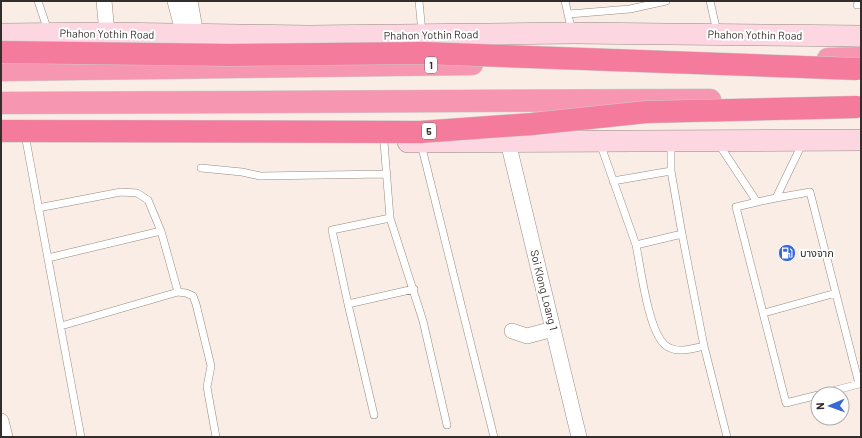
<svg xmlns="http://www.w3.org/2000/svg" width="862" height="438" viewBox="0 0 862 438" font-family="Barlow,'Noto Sans Thai',sans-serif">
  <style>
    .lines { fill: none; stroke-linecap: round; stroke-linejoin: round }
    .service-casing { stroke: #968b84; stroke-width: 8 }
    .minor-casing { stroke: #968b84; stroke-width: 16 }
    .secondary-casing { stroke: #968b84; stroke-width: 22 }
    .trunk-casing { stroke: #cecdcc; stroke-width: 23 }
    .service { stroke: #fff; stroke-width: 7 }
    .minor { stroke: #fff; stroke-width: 15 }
    .secondary { stroke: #fcd7e2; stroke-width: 21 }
    .trunk { stroke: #f796b0; stroke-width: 22 }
    .motorway-bridge-casing { stroke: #cecdcc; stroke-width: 23; stroke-linecap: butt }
    .motorway-bridge { stroke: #f57b9d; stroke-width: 22 }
    .labels { text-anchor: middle; stroke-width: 4; stroke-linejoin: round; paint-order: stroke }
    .shield { fill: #fff; stroke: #706d6b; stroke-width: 1 }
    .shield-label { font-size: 10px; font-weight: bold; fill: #332e2b }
    .street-label { font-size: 11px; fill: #332e2b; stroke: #fff }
    .poi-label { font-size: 11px; fill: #332e2b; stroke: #fff; text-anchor: start }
  </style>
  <rect width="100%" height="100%" fill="#f9ede5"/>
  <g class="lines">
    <defs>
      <path id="service" d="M38 1 48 31
        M419 1 422 33
        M565 1 572 32
        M710 1 717 32
        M857 5H861
        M569 14 630 9 666 1
        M26 140 81 437
        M384 142 390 218 423 321 447 425
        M600 143 636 245 682 234 671 171V143
        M718 143 757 202 776 198 803 142
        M421 144 494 437
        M201 168 242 172 260 176 387 174
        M613 181 671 171
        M776 198 810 192 859 384 821 394
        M757 202 736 207 786 403 818 395
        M38 208 121 192 137 193 148 200 161 231 178 292 61 326
        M390 218 332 230 348 304 414 289
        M636 245C641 269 648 330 665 345 676 354 692 349 704 346L682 234
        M48 258 161 231
        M178 292 186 293 193 296 196 304 211 366 207 387 216 437
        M348 304 374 415
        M764 313 836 293
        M704 346 727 437"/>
      <path id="minor" d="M104 1 107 33
        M175 1 184 35
        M190 1 196 35
        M508 142 579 437
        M512 331 527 336 553 329
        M1 421 5 437"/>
      <path id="secondary" d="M1 34 107 33 309 36 573 33 861 36
        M408 142 861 140"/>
      <path id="trunk" d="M828 59 861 58
        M1 70 472 64
        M1 103 710 100"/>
    </defs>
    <use href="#service" class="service-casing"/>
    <use href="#minor" class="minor-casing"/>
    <use href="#secondary" class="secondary-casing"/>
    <use href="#trunk" class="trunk-casing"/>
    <use href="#service" class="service"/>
    <use href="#minor" class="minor"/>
    <use href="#secondary" class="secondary"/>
    <use href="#trunk" class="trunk"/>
    <defs>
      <path id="motorway-bridge" d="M1 52 229 55 423 53 857 69
        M1 131 420 132 532 124 646 112 857 107"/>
    </defs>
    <use href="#motorway-bridge" class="motorway-bridge-casing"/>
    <use href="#motorway-bridge" class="motorway-bridge"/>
  </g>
  <defs>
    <symbol id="fuel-disc" viewBox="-11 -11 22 22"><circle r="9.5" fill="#3867d7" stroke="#fff"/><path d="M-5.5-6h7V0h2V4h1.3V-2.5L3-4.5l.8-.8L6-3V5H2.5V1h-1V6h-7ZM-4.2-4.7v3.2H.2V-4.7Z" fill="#fff"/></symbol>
  </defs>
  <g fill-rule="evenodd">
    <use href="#fuel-disc" x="777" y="243" width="20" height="20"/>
  </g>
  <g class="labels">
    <g class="shield">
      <rect x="425" y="57" width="12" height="16" rx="3"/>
      <rect x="422" y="123" width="14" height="16" rx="3"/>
    </g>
    <g class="shield-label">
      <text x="431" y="69">1</text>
      <text x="429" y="135">5</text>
    </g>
    <g class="street-label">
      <text transform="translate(107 34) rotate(1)" y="4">Phahon Yothin Road</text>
      <text transform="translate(431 35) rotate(-1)" y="4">Phahon Yothin Road</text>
      <text transform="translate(755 35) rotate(1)" y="4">Phahon Yothin Road</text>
      <text transform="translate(544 290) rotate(76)" y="4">Soi Klong Loang 1</text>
    </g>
    <g class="poi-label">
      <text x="800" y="257">บางจาก</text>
    </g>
  </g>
  <rect width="862" height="438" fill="none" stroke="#332e2b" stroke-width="4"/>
  <g transform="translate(830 406) rotate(268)"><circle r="19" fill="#ffffff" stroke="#adabaa"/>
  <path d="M0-3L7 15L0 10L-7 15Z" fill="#3867d7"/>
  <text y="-6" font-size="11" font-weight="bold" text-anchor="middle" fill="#332e2b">N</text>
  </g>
</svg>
